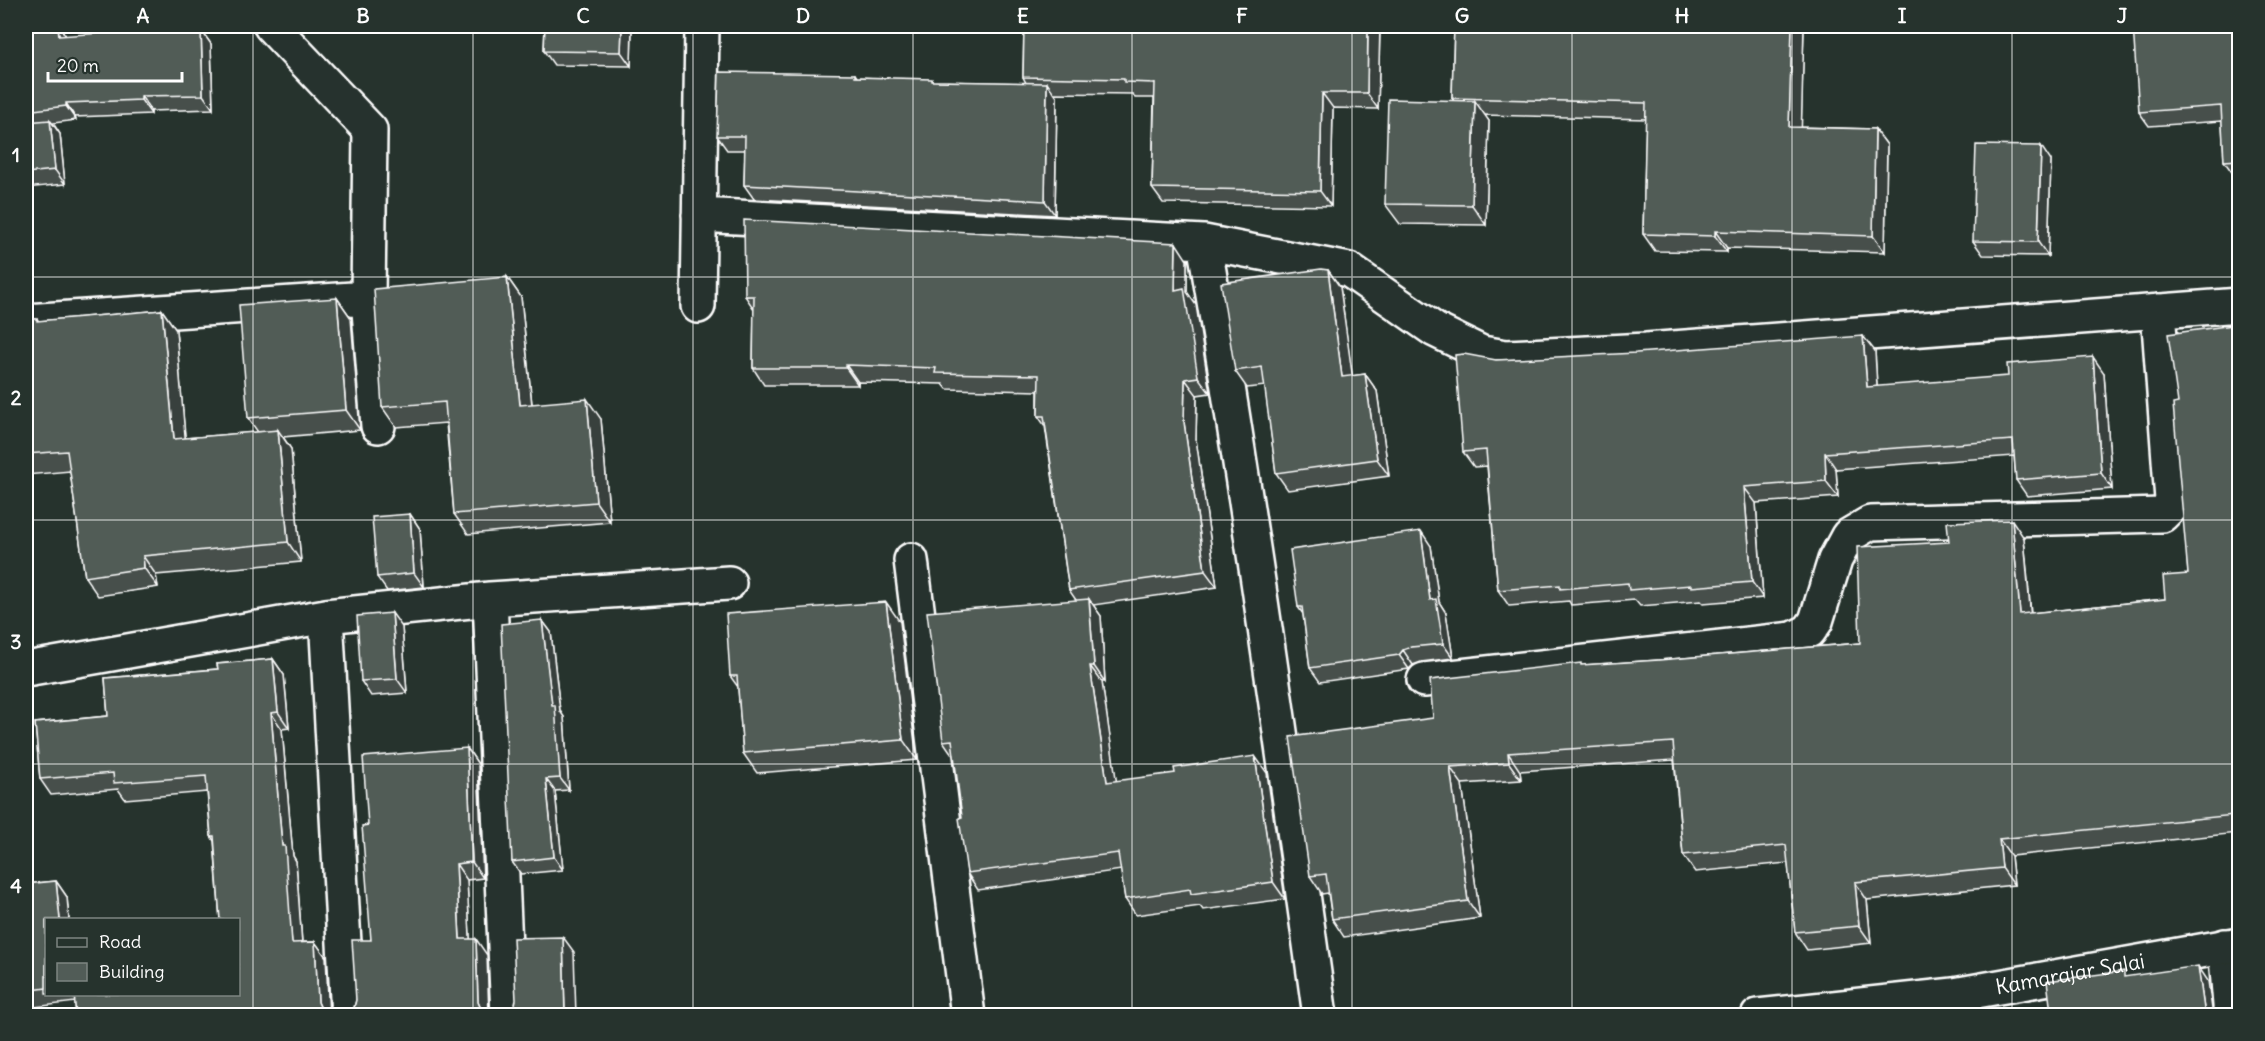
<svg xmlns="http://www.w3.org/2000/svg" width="2265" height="1041" viewBox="0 0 2265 1041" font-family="Delius,sans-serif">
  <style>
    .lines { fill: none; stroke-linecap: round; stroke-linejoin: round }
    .street-casing { stroke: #fff; stroke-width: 38 }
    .secondary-casing { stroke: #fff; stroke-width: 38 }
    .street { stroke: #26332d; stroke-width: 33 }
    .secondary { stroke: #26332d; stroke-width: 33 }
    .wall { fill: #464f4b; stroke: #fff; stroke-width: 1.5 }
    .shaded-wall { fill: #39403d; stroke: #fff; stroke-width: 1.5 }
    .building { fill: #515c57; stroke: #fff; stroke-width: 1.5 }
    .grid { fill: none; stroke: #fff; stroke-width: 1.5; stroke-opacity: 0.55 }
    .labels { text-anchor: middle; stroke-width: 5; stroke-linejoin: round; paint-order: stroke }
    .street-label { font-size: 21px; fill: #fff; stroke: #26332d }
    .neatline { fill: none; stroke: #fff; stroke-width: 2 }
    .grid-label { font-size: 20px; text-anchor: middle; font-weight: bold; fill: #fff }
  </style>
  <rect width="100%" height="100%" fill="#26332d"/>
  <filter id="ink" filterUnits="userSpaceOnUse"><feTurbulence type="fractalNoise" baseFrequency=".0167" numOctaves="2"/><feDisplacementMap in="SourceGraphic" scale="12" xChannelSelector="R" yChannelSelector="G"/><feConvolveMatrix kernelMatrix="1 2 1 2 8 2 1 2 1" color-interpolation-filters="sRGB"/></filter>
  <g filter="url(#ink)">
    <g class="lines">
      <defs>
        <path id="street" d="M271 26 370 130 368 298 378 426
          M699 215 1204 242
          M698 306 702 26
          M26 321 368 298
          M911 560 968 1016
          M490 599 508 1016
          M326 616 348 1016
          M26 669 326 616 490 599 729 583
          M1424 680 1793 639 1809 631 1816 621 1835 560 1848 536 1870 523 2162 515 2169 508 2172 500 2158 311
          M2225 946 2231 1016
          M1320 1016C1284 757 1248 499 1204 242L1349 270 1435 330 1482 353 1506 357 1646 350 2240 305"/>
        <g id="secondary">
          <path id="s1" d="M1758 1016 1954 995 2240 944"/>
        </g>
      </defs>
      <use href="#street" class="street-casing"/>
      <use href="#secondary" class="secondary-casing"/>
      <use href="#street" class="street"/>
      <use href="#secondary" class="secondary"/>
    </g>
    <path class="wall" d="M50 26H59L66 36 201 30 211 44 213 109 151 111V114L75 117 76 120 53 123 60 134 65 184 26 188V28Z
      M432 26H632L631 66 554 65 544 51 545 27 436 31Z
      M1024 26H1380L1378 109 1333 108 1331 206 1163 203 1152 188 1154 98H1135L1133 94 1054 93 1057 97 1055 215 754 199 744 185 745 150H727L717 136 855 74 857 77 933 81 1026 83 1023 77Z
      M1454 26H1804L1801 127 1875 129 1887 145 1885 252 1727 248V252L1655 251 1643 234 1646 119 1484 115 1489 121 1486 225 1400 224 1385 204 1454 101 1452 98Z
      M2240 26V175H2234L2224 161 2222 121 2149 126 2139 112Z
      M2051 161 2048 256 1983 255 1973 241Z
      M1187 260V292L1196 305 1210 393 1197 395 1196 439 1217 587 1093 605 1101 616 1105 682H1102L1116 781 1267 773 1285 899 1203 910 1200 906 1136 915 1125 899 1121 870 978 890 967 873 962 817 954 757 943 741 1076 600 1069 590 1045 426 1038 416V391L947 389 943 384 858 382V385H764L753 368 754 309 745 296Z
      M1328 270 1340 287 1352 376 1365 374 1377 391 1389 476 1288 490 1276 473 1265 386 1247 388 1235 371Z
      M507 277 521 297 532 404 601 419 610 522 468 534 454 514 446 423 396 427 382 407Z
      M337 298 351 318 360 430 283 437 291 449 301 562 156 575 158 587 98 596 85 577 70 471 26 475V319H37L39 321 162 310 176 330 185 438 258 432 248 418Z
      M2240 324V835L2238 833 2011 856 2014 885 1867 900 1871 943 1807 950 1795 932 1788 863 1695 872 1683 855 1674 760 1520 771 1521 780 1462 784 1480 918 1344 937 1332 919 1328 893 1322 894 1310 876 1433 718 1583 665 1659 660 1860 643 1949 542 2024 538 2031 613 2165 599 2188 574 2178 403Z
      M1875 351 1877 387 2104 373 2112 489 2027 496 2016 480 2014 456 1836 469 1838 497 1756 503 1763 598 1703 603 1701 601 1640 606 1635 600 1571 605 1569 601 1509 606 1498 590 1487 466 1474 467 1463 452 1496 360Z
      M410 514 420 529 424 587 387 591 377 577Z
      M1431 546 1439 602 1446 613 1453 658 1421 662 1413 665 1409 669 1320 682 1310 668 1303 614 1298 607Z
      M542 620 551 632 560 711 564 717 569 790 555 791 563 870 521 874 512 862Z
      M900 622 917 760 757 773 743 753 738 687 730 676Z
      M402 627 407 693 371 696 361 681Z
      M273 659 284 675 289 728 282 729 293 856 296 861 302 942H315L326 957 329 1016H76L75 1002 26 1008V884L56 881 67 897 69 920H46V994H238V920H220L214 841 211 836 207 792 125 799 118 789 51 795 40 779 35 723 108 716 105 678 218 669 217 664Z
      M467 748 478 764 483 878 467 880 470 939 487 955 354 1008 371 940 368 825Z"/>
    <path class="shaded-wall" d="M58 26H59L68 39 59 36Z
      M622 26H632L631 66 621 52Z
      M1368 26H1380L1378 109 1367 93Z
      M1792 26H1804L1801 143 1789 127Z
      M201 30 211 44 213 109 203 95Z
      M1047 83 1057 97 1055 215 1045 201Z
      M1322 93 1333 108 1331 206 1320 191Z
      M141 96 151 111V114L141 100Z
      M1475 101 1489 121 1486 225 1472 205Z
      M66 103 75 117 76 120 66 106Z
      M50 120 60 134 65 184 55 170Z
      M1875 129 1887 145 1885 252 1873 236Z
      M2041 146 2051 161 2048 256 2038 242Z
      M1715 231 1727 248V252L1715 236Z
      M1176 243 1187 260V292L1196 305 1210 393 1198 377 1175 290Z
      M1328 270 1340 287 1355 394 1342 377Z
      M507 277 521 297 534 425 520 405Z
      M337 298 351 318 360 430 346 410Z
      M162 310 176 330 187 459 174 439Z
      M1863 336 1875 351 1878 403 1867 387Z
      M2093 357 2104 373 2112 489 2101 473Z
      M846 365 858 382V385L846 368Z
      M1365 374 1377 391 1389 476 1377 459Z
      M1185 379 1197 395 1196 439 1217 587 1205 571 1184 422Z
      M587 399 601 419 610 522 596 502Z
      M278 430 291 449 301 562 288 542Z
      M1825 453 1836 469 1838 497 1826 481Z
      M1744 487 1756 503 1763 598 1752 582Z
      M410 514 420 529 424 587 414 573Z
      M2012 520 2024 538 2032 631 2020 614Z
      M1421 531 1431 546 1439 602 1446 613 1453 658 1443 644 1430 600Z
      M143 556 156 575 158 587 144 568Z
      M1089 599 1101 616 1105 682 1094 666Z
      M886 602 900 622 917 760 903 740Z
      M392 613 402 627 407 693 397 679Z
      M542 620 551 632 560 711 564 717 569 790 560 778Z
      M1403 650 1413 665 1409 669 1399 655Z
      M273 659 284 675 289 728 278 712Z
      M1090 666 1102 682 1119 799 1107 782Z
      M271 713 282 729 293 856 296 861 303 958 292 943 282 846Z
      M467 748 478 764 483 878 472 862Z
      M1508 753 1520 771 1521 780 1509 763Z
      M1255 756 1267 773 1285 899 1273 882Z
      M1450 767 1462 784 1480 918 1468 901Z
      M546 779 555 791 563 870 554 857Z
      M1999 839 2011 856 2014 885 2002 868Z
      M456 864 467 880 471 955 460 939Z
      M56 881 67 897 69 920H60Z
      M1855 882 1867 900 1871 943 1859 926Z
      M563 937 574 952 576 1016H565Z
      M476 939 487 955 489 1016H485L482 1011 478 1002Z
      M315 942 326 957 329 1016H325L322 1011 318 1002Z
      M2198 966 2208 981 2213 1016H2205Z"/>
    <path class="building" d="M50 26H58L59 36 145 30H201L203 95 141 96V100L66 103V106L26 111V28Z
      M545 26H622L621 52 544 51Z
      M1024 26H1368L1367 93H1322L1320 191 1152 188 1155 83 1124 82V79L1023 77Z
      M1454 26H1792L1789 127 1875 129 1873 236 1715 231V236L1643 234 1646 103 1452 98Z
      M2133 26H2240V160L2224 161 2221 106 2139 112Z
      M719 72 855 74V77L932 79V81L1047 83 1045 201 744 185 745 136H717Z
      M1388 99 1475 101 1472 205 1385 204Z
      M50 120 55 170 26 173V122Z
      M1976 145 2041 146 2038 242 1973 241Z
      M744 220 1176 243 1175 290 1184 288 1198 377 1185 379 1184 422 1205 571 1069 590 1044 416H1038L1039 375 935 373 936 368 846 365V368H753L754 296H745Z
      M1321 269 1328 270 1342 377 1365 374 1377 459 1276 473 1262 367 1235 371 1221 283Z
      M507 277 520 405 587 399 596 502 454 514 445 402 382 407 374 289Z
      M337 298 346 410 248 418 239 305Z
      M162 310 174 439 278 430 288 542 143 556 144 568 85 577 67 451 26 454V319H37V321Z
      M2240 324V829H2236L2234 815 1999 839 2002 868 1855 882 1859 926 1795 932 1786 845 1683 855 1673 742 1508 753 1509 763 1450 767 1468 901 1332 919 1326 874 1310 876 1290 737 1433 718 1430 680 1581 663V665L1659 660 1860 643 1857 547 1949 542 1947 522 2012 520 2020 614 2165 599 2163 576 2188 574 2173 404 2178 403 2168 334Z
      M1863 336 1867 387 2008 376 2007 364 2093 357 2101 473 2016 480 2013 440 1825 453 1826 481 1744 487 1752 582 1691 587V585L1629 590 1628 583 1560 589V585L1498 590 1486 450 1463 452 1455 355 1464 354 1496 360 1636 353Z
      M410 514 414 573 377 577 372 517Z
      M1421 531 1430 600 1436 599 1443 644 1411 647 1403 650 1399 655 1310 668 1302 607H1298L1290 550Z
      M1089 599 1094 666H1090L1107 782 1175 773 1174 768 1255 756 1273 882 1191 894 1190 889 1125 899 1118 853 967 873 959 818 962 817 952 740 943 741 927 612Z
      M886 602 903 740 743 753 737 676H730L726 614Z
      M392 613 397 679 361 681 357 616Z
      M542 620 552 705H555L560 778 546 779 554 857 512 862 501 624Z
      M273 659 278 712 271 713 282 846H285L292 943 315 942 318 1002 322 1011 327 1016H76L74 994H238V920H220L214 836H211L206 776 114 783 113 773 40 779 35 723 108 716 105 678 218 669 217 664Z
      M467 748 472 862 456 864 460 939H476L478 1002 482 1011 487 1016H348L354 1008 356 1000 352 940H371L362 826 368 825 363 757Z
      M56 881 60 920H46V988L26 991V884Z
      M563 937 565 1016H508L514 1008 516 1000 513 938Z
      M2198 966 2205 1016H2024L2051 1012 2047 981 2124 971V977Z"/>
  </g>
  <path class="grid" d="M253 26V1016M473 26V1016M693 26V1016M913 26V1016M1132 26V1016M1352 26V1016M1572 26V1016M1792 26V1016M2012 26V1016M26 277H2240M26 520H2240M26 764H2240"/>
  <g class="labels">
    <g class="street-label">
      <text dy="7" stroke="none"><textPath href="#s1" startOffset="315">Kamarajar Salai</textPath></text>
    </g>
  </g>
  <rect width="2265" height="1041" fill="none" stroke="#26332d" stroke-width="66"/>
  <rect x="45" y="918" width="195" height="78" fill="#26332d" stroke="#7d8581" stroke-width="1.5"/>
  <rect x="57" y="938" width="30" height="9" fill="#26332d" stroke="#7d8581" stroke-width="1.5"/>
  <text x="99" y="948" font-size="18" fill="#ffffff">Road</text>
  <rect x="57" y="963" width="30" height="18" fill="#515c57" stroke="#7d8581" stroke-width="1.5"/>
  <text x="99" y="978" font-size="18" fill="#ffffff">Building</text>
  <path d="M48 72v9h134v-9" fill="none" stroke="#ffffff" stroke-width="3"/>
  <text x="57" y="72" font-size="18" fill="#ffffff" stroke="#26332d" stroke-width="4.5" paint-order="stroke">20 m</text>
  <rect x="33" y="33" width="2199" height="975" class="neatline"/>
  <g class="grid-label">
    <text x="143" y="23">A</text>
    <text x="363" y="23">B</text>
    <text x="583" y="23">C</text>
    <text x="803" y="23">D</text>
    <text x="1023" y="23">E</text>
    <text x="1242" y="23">F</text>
    <text x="1462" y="23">G</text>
    <text x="1682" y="23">H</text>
    <text x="1902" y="23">I</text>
    <text x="2122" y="23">J</text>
    <text x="16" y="162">1</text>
    <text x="16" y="405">2</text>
    <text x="16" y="649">3</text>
    <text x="16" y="893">4</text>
  </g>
</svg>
